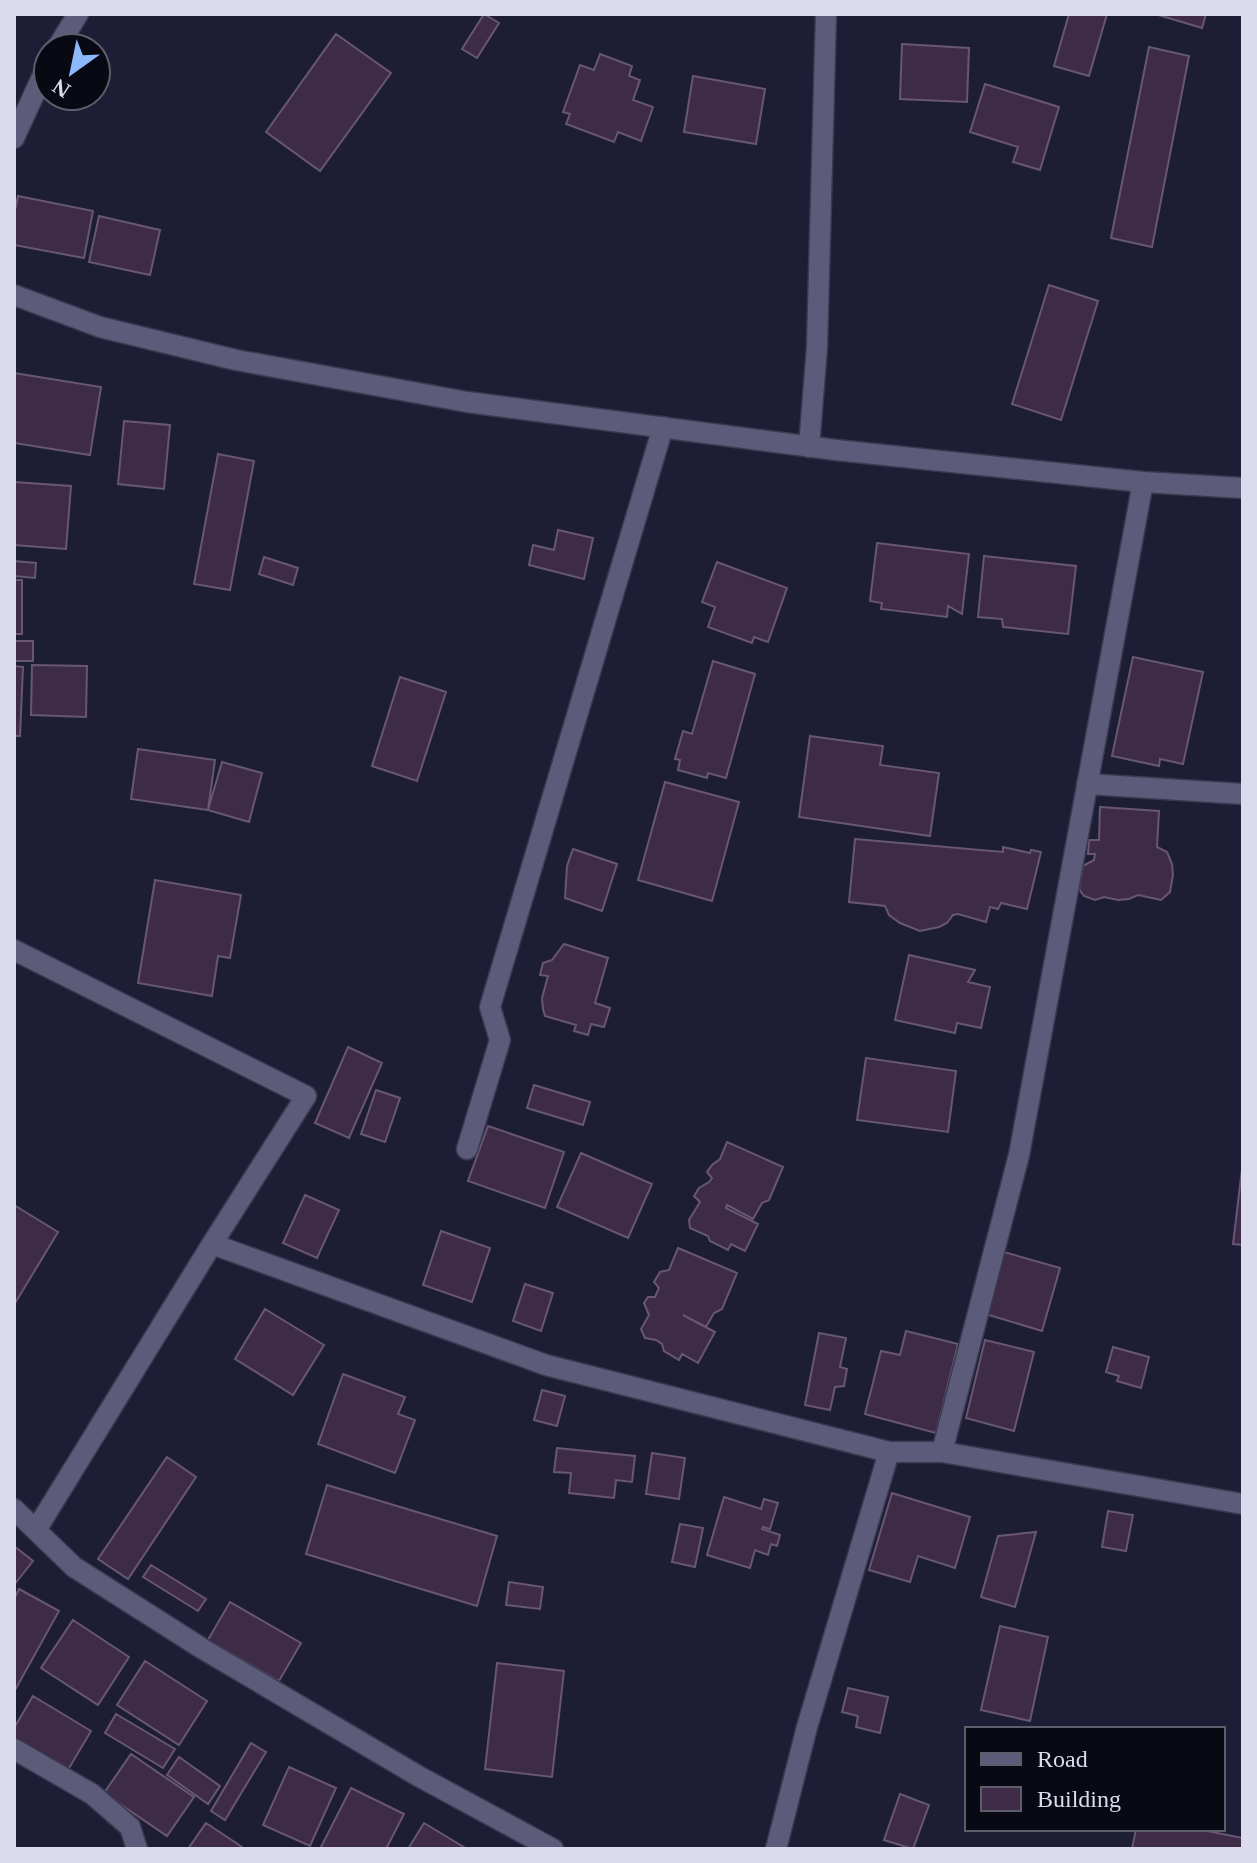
<svg xmlns="http://www.w3.org/2000/svg" width="1257" height="1863" viewBox="0 0 1257 1863" font-family="'Times New Roman',serif">
  <style>
    .building { fill: #3d2b47; stroke: #685773; stroke-width: 2 }
    .lines { fill: none; stroke-linecap: round; stroke-linejoin: round }
    .minor-casing { stroke: #3b394f; stroke-width: 23 }
    .tertiary-casing { stroke: #3b394f; stroke-width: 23 }
    .minor { stroke: #5c5c7a; stroke-width: 20 }
    .tertiary { stroke: #5c5c7a; stroke-width: 20 }
  </style>
  <rect width="100%" height="100%" fill="#1e1d36"/>
  <path class="building" d="M484 14 499 23 477 58 462 49Z
    M1069 14H1107L1089 76 1054 66Z
    M1155 14H1206L1202 28Z
    M336 34 391 73 320 171 266 132Z
    M902 44 969 48 967 102 900 99Z
    M1149 47 1189 56 1152 247 1111 238Z
    M600 54 632 66 629 76 640 80 633 100 653 107 641 141 618 132 614 142 566 124 570 114 563 112 580 65 594 70Z
    M693 76 765 89 756 144 684 132Z
    M985 84 1059 107 1040 170 1013 162 1018 147 970 132Z
    M18 196 93 211 84 258 14 245V215Z
    M99 216 160 230 150 275 89 262Z
    M1049 285 1098 301 1061 420 1012 404Z
    M14 373 101 387 90 455 14 443Z
    M124 421 170 425 164 489 118 484Z
    M218 454 254 461 230 590 194 584Z
    M14 482 71 486 66 549 14 545Z
    M558 530 593 538 584 579 529 565 533 545 554 550Z
    M877 543 969 554 962 614 948 606 947 617 881 609 882 603 870 601Z
    M984 556 1076 566 1068 634 1003 627 1002 619 978 617Z
    M264 557 298 568 293 585 259 574Z
    M14 561 36 563 35 578 14 576Z
    M717 562 787 588 768 642 754 637 752 643 708 627 715 607 702 602Z
    M14 580H22V634H14Z
    M14 641H33V661H14Z
    M1133 657 1203 672 1183 764 1160 759 1159 766 1112 756Z
    M713 661 755 674 726 778 708 773 707 778 678 770 680 760 675 759 683 731 692 734Z
    M32 665 87 666 86 717 31 715Z
    M14 666 23 667 20 736H14Z
    M400 677 446 692 417 781 372 766Z
    M810 736 883 746 880 765 939 773 930 836 799 817Z
    M138 749 215 760 208 810 131 799Z
    M222 762 262 773 249 822 208 810Z
    M665 782 739 802 712 901 638 880Z
    M1100 807 1159 811 1157 847 1167 852 1172 864 1173 875 1170 892 1161 900 1138 895 1129 899 1118 900 1104 897 1095 900 1084 896 1079 889 1083 866 1094 860 1095 854H1088L1089 840H1099Z
    M855 839 1003 852V847L1030 853 1031 850 1041 852 1027 909 1001 903 998 909 990 907 986 922 958 914 953 915 947 923 939 927 920 931 900 923 889 915 885 906 849 902Z
    M573 849 617 864 602 911 565 898 567 866Z
    M155 880 241 895 230 958 218 956 212 996 138 983Z
    M564 944 608 958 595 1003 610 1008 604 1027 591 1024 588 1035 574 1031 576 1025 545 1016 543 1009 542 998 548 976 540 975 543 963 552 960Z
    M909 955 975 970 968 982 990 987 981 1028 957 1023 955 1033 895 1020Z
    M348 1047 382 1063 349 1138 315 1123Z
    M866 1058 956 1071 948 1132 857 1120Z
    M534 1085 590 1102 583 1125 527 1108Z
    M376 1090 400 1098 385 1142 361 1134Z
    M488 1126 564 1152 545 1208 468 1181Z
    M727 1142 783 1167 769 1200 762 1203 753 1219 727 1205 726 1208 758 1224 745 1251 731 1244 728 1250 710 1241 708 1236 690 1228 689 1220 700 1202 694 1196 699 1188 709 1182 712 1178 707 1172 712 1165 720 1159Z
    M581 1153 652 1184 628 1238 557 1207Z
    M1242 1169H1243V1245L1233 1244Z
    M305 1195 339 1210 317 1258 283 1243Z
    M14 1205 58 1232 14 1305Z
    M441 1231 490 1248 472 1302 423 1285Z
    M678 1248 737 1273 722 1309 714 1313 706 1327 683 1315 715 1332 698 1363 682 1354 679 1360 664 1351 662 1344 656 1340 645 1338 641 1329 649 1315 644 1303 648 1297H655L659 1288 654 1282 660 1272 669 1270Z
    M997 1250 1060 1268 1042 1331 979 1312Z
    M525 1284 553 1293 541 1331 513 1321Z
    M265 1309 324 1345 293 1395 235 1359Z
    M906 1331 958 1344 936 1433 865 1414 881 1351 900 1355Z
    M819 1333 846 1338 840 1367 847 1369 844 1386 835 1387 830 1410 805 1405Z
    M985 1340 1034 1352 1014 1431 966 1418Z
    M1113 1347 1149 1357 1141 1388 1117 1381 1119 1376 1106 1372Z
    M343 1374 405 1397 398 1414 415 1420 395 1473 318 1444Z
    M542 1390 565 1396 557 1426 534 1420Z
    M557 1448 635 1456 632 1482 616 1480 614 1498 569 1493 571 1473 554 1472Z
    M652 1453 685 1458 679 1499 646 1494Z
    M167 1457 196 1477 128 1579 98 1559Z
    M327 1485 497 1536 477 1606 306 1554Z
    M892 1493 970 1517 955 1568 918 1556 910 1582 869 1570Z
    M724 1497 761 1509 764 1499 778 1503 770 1529 763 1527 762 1529 780 1535 777 1546 771 1544 768 1555 755 1550 750 1568 707 1555Z
    M1108 1511 1133 1515 1126 1551 1102 1547Z
    M680 1524 703 1528 695 1567 672 1562Z
    M1036 1532 1015 1607 981 1597 998 1536Z
    M14 1546 33 1561 14 1585Z
    M151 1565 206 1599 198 1611 143 1577Z
    M509 1582 543 1587 540 1609 506 1605Z
    M19 1589 59 1611 14 1692V1599Z
    M230 1602 301 1643 279 1681 208 1640Z
    M73 1620 129 1657 98 1705 41 1668Z
    M1000 1626 1048 1637 1030 1721 981 1710Z
    M145 1661 207 1701 179 1745 117 1705Z
    M497 1663 564 1671 552 1777 485 1769Z
    M848 1688 888 1697 880 1733 856 1727 858 1716 842 1712Z
    M33 1696 91 1731 68 1770 14 1738V1728Z
    M116 1714 175 1749 163 1768 105 1733Z
    M251 1743 266 1752 225 1820 211 1811Z
    M131 1754 194 1797 167 1836 104 1793Z
    M179 1757 220 1786 208 1804 167 1775Z
    M289 1767 336 1788 310 1846 263 1825Z
    M351 1788 404 1814 386 1849H320Z
    M900 1794 929 1805 913 1849 884 1840Z
    M206 1823 245 1849H188Z
    M424 1823 467 1849H408Z
    M1136 1829H1197L1243 1838V1849H1132Z"/>
  <g class="lines">
    <defs>
      <path id="minor" d="M57 48 78 14
        M14 138 48 64
        M809 447 817 347 826 14
        M1087 784 1243 794
        M14 950 306 1096 212 1244 36 1530
        M467 1149 500 1040 490 1007 663 427
        M212 1244 546 1365 889 1452H942L1243 1504
        M942 1452 1019 1155 1143 482
        M14 1509 74 1567 203 1649 420 1777 553 1849
        M14 1749 92 1794 130 1827 137 1849
        M776 1849 807 1727 889 1452"/>
      <path id="tertiary" d="M14 295 100 327 236 360 467 402 836 450 1143 482 1243 488"/>
    </defs>
    <use href="#minor" class="minor-casing"/>
    <use href="#tertiary" class="tertiary-casing"/>
    <use href="#minor" class="minor"/>
    <use href="#tertiary" class="tertiary"/>
  </g>
  <rect width="1257" height="1863" fill="none" stroke="#dbdbed" stroke-width="32"/>
  <rect x="965" y="1727" width="260" height="104" fill="#090914" stroke="#5d5d6b" stroke-width="2"/>
  <rect x="981" y="1753" width="40" height="12" fill="#5c5c7a" stroke="#5d5d6b" stroke-width="2"/>
  <text x="1037" y="1767" font-size="24" fill="#dbdbed">Road</text>
  <rect x="981" y="1787" width="40" height="24" fill="#3d2b47" stroke="#5d5d6b" stroke-width="2"/>
  <text x="1037" y="1807" font-size="24" fill="#dbdbed">Building</text>
  <g transform="translate(72 72) rotate(213)"><circle r="38" fill="#090914" stroke="#5d5d6b" stroke-width="2"/>
  <path d="M0-6L14 30L0 20L-14 30Z" fill="#8db9fc"/>
  <text y="-12" font-size="22" font-weight="bold" text-anchor="middle" fill="#dbdbed">N</text>
  </g>
</svg>
